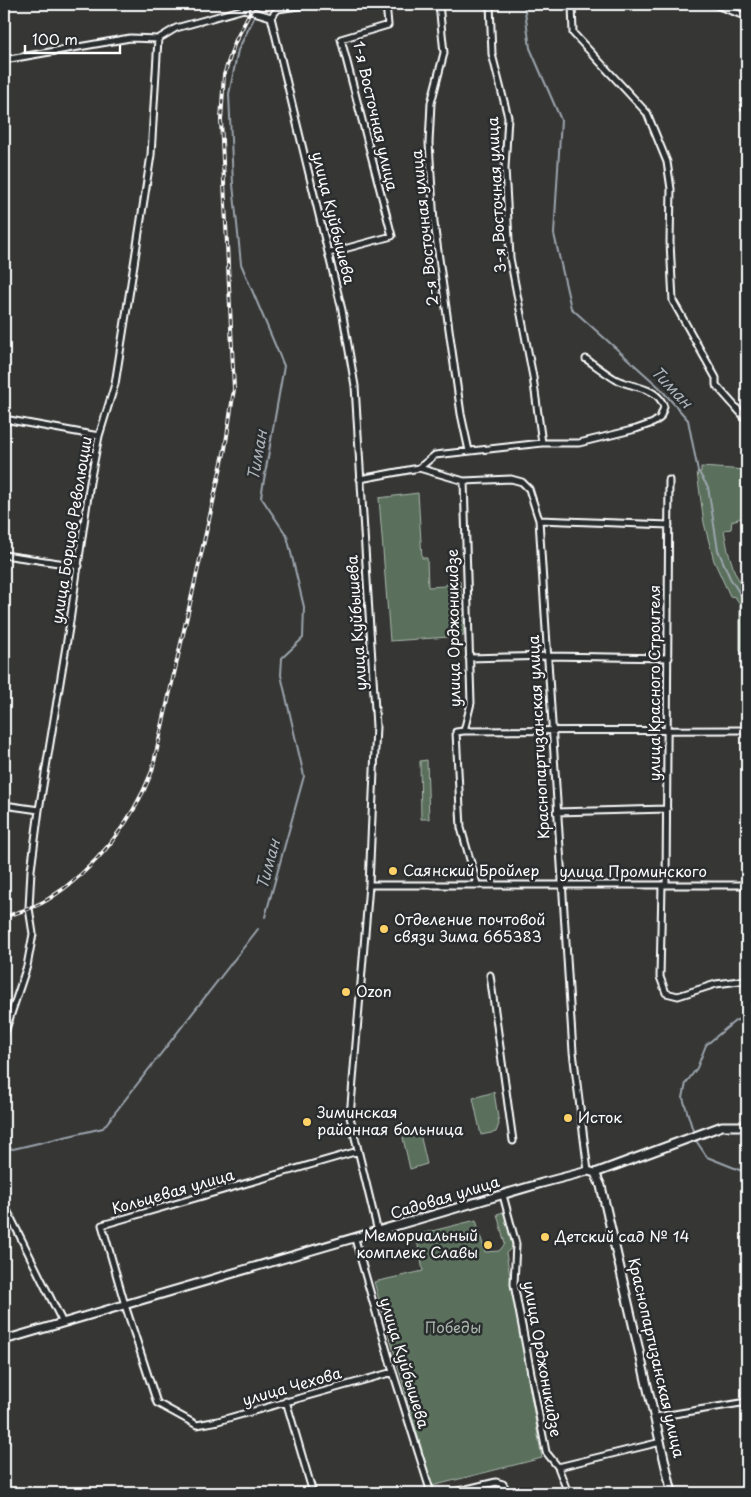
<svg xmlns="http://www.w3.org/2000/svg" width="751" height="1497" viewBox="0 0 751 1497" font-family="'Playpen Sans',sans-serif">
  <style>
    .green { fill: #5a705c; stroke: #acb8ae }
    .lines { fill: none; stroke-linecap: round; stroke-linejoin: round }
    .stream { stroke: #9ba4ac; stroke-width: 2 }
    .street-casing { stroke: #fff; stroke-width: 9 }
    .secondary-casing { stroke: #fff; stroke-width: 11 }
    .street { stroke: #2a2d2e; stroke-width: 5 }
    .secondary { stroke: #2a2d2e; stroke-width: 7 }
    .rail-casing { stroke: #fff; stroke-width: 4 }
    .rail { stroke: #2a2d2e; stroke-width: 2; stroke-dasharray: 5.5; stroke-linecap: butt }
    .poi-dot { fill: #ffd166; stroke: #2a2d2e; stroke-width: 2 }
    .labels { text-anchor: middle; stroke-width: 5; stroke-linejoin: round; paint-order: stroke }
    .street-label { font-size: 15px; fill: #fff; stroke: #2a2d2e }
    .poi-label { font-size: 15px; fill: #fff; stroke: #2a2d2e; text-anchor: start }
    .park-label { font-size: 15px; fill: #acb8ae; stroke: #2a2d2e }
    .water-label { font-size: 16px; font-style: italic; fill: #acb4ba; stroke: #2a2d2e }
  </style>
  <rect width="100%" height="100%" fill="#363635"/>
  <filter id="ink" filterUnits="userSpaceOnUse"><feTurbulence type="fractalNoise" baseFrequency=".02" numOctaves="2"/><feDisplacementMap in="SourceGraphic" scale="10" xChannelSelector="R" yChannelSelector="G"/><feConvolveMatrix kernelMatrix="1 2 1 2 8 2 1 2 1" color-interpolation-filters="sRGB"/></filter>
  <g filter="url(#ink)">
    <path class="green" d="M701 467 747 470V516L732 521 731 529 724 530 728 551 735 573 747 594V653L744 657 743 651H740V604L735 597 730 596 714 561 704 523 697 472H701Z
      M418 493 422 558H427L428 587 445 586 449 581H460L464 636 390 641 379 498Z
      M427 760 429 819H421L420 761Z
      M494 1092 499 1124 496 1132 481 1135 473 1098Z
      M417 1132 420 1134 427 1164 410 1169 403 1138 405 1135Z
      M504 1212 513 1247 506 1253 542 1458 432 1486 374 1282 423 1271 416 1235 476 1220 485 1252 499 1251 505 1244 497 1214Z"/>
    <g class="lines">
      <path class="stream" d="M524 4 530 48 561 120 554 234 571 308 659 387 688 420 698 471 708 487 718 550 730 578 747 605
        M261 5 263 4
        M255 16 238 50 229 94 233 184 241 264 284 366 261 497 287 536 304 607 303 638 282 658 281 675 304 776 265 917
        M694 1134 683 1098 686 1083 697 1068 706 1045 735 1021 747 1016
        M695 1139 707 1157 747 1173
        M4 1147 13 1149 103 1128 258 929"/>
      <defs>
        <path id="street" d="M439 4 444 53 431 103 429 143 434 223 461 414 469 451
          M490 4 492 54 508 117 505 168 510 258 533 377 542 443
          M572 4 573 33 647 113 667 162 671 189 670 242 673 301 716 378V385L747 420
          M714 4 747 17
          M271 17 342 310 355 386 376 726 369 885 350 1117 378 1232
          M271 17 278 9 311 4
          M158 39 176 28 244 9 271 17
          M4 60 130 38 158 39
          M329 253 392 236 341 39 388 25 386 4
          M4 419 99 436
          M4 432 5 419
          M419 468 464 481 511 479 522 482 529 489 539 520 573 1052 588 1171
          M360 479 419 468 435 455 542 443H579L636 429 653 423 660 418 664 407C658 386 631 388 615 379 605 373 595 365 586 359
          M464 481 471 703 464 731 456 732 461 828 477 884
          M539 520 669 525
          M4 555 79 566
          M469 658 549 656 669 658
          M464 731 747 730
          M4 805 39 810
          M556 812 667 809
          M369 885H747
          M662 885 660 977 666 993 678 996 716 984 747 980
          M666 885 669 480
          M490 975 513 1141
          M4 1035 27 966 33 934 29 908 31 870 39 810 69 628 90 482 99 436 115 384 135 258 151 155 158 39
          M358 1151 102 1225 125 1305 157 1403 197 1425 218 1421 393 1372
          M503 1195 516 1244 514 1284 546 1452 558 1467 568 1493
          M4 1204 63 1323
          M355 1239 393 1372 431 1493
          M286 1401 313 1493
          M656 1417 747 1402
          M558 1467 661 1442
          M450 1493 496 1482 503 1484 508 1493"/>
        <path id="secondary" d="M595 1173 601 1186 672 1493
          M4 1340 542 1183 588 1171 595 1173 722 1126H747"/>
      </defs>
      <use href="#street" class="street-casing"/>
      <use href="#secondary" class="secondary-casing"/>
      <use href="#street" class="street"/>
      <use href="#secondary" class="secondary"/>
      <defs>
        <path id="rail" d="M729 4 747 11
          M744 102 747 103
          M742 110 747 112
          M4 917C18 912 34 908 47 900 95 870 132 823 152 771L225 449 234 389 221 120 224 75 235 42 254 4"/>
      </defs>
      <use href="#rail" class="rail-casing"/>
      <use href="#rail" class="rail"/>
    </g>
  </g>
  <g class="poi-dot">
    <circle cx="393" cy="871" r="5"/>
    <circle cx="384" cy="929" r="5"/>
    <circle cx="346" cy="992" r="5"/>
    <circle cx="568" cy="1118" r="5"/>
    <circle cx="307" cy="1122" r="5"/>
    <circle cx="545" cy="1237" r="5"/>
    <circle cx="488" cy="1245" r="5"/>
  </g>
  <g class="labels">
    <g class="street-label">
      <text transform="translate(375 116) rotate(77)" y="5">1-я Восточная улица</text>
      <text transform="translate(497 195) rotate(-93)" y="5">3-я Восточная улица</text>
      <text transform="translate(333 218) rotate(76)" y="5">улица Куйбышева</text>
      <text transform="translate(425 228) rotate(-96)" y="5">2-я Восточная улица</text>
      <text transform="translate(72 530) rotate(-81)" y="5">улица Борцов Революции</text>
      <text transform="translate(357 623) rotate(-94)" y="5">улица Куйбышева</text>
      <text transform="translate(454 628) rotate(-91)" y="5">улица Орджоникидзе</text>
      <text transform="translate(655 683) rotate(-90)" y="5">улица Красного Строителя</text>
      <text transform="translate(539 737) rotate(-93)" y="5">Краснопартизанская улица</text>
      <text x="633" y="877">улица Проминского</text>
      <text transform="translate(173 1192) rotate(-16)" y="5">Кольцевая улица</text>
      <text transform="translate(445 1198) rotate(-17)" y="5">Садовая улица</text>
      <text transform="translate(656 1358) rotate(77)" y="5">Краснопартизанская улица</text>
      <text transform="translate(542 1359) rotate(80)" y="5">улица Орджоникидзе</text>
      <text transform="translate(404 1363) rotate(73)" y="5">улица Куйбышева</text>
      <text transform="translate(292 1387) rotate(-16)" y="5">улица Чехова</text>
    </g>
    <g class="poi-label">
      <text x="403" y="876">Саянский Бройлер</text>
      <text x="394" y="925">Отделение почтовой<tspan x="394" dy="17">связи Зима 665383</tspan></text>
      <text x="356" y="997">Ozon</text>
      <text x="317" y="1118">Зиминская<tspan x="317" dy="17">районная больница</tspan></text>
      <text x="578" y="1123">Исток</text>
      <text x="478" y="1241" text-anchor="end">Мемориальный<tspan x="478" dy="17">комплекс Славы</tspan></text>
      <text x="555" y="1242">Детский сад № 14</text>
    </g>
    <g class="park-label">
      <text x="453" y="1333">Победы</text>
    </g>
    <g class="water-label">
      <text transform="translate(672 387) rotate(46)" y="6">Тиман</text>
      <text transform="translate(257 455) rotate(-80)" y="6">Тиман</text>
      <text transform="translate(268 864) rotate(-75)" y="6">Тиман</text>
    </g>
  </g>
  <rect width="751" height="1497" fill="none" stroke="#2a2d2e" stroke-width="20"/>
  <rect x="10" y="10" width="731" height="1477" fill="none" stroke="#fff" stroke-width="2" filter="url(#ink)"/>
  <path d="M25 45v8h95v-8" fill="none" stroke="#ffffff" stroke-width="2.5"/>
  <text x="32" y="45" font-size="15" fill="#ffffff" stroke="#2a2d2e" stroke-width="4" paint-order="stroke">100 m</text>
</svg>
